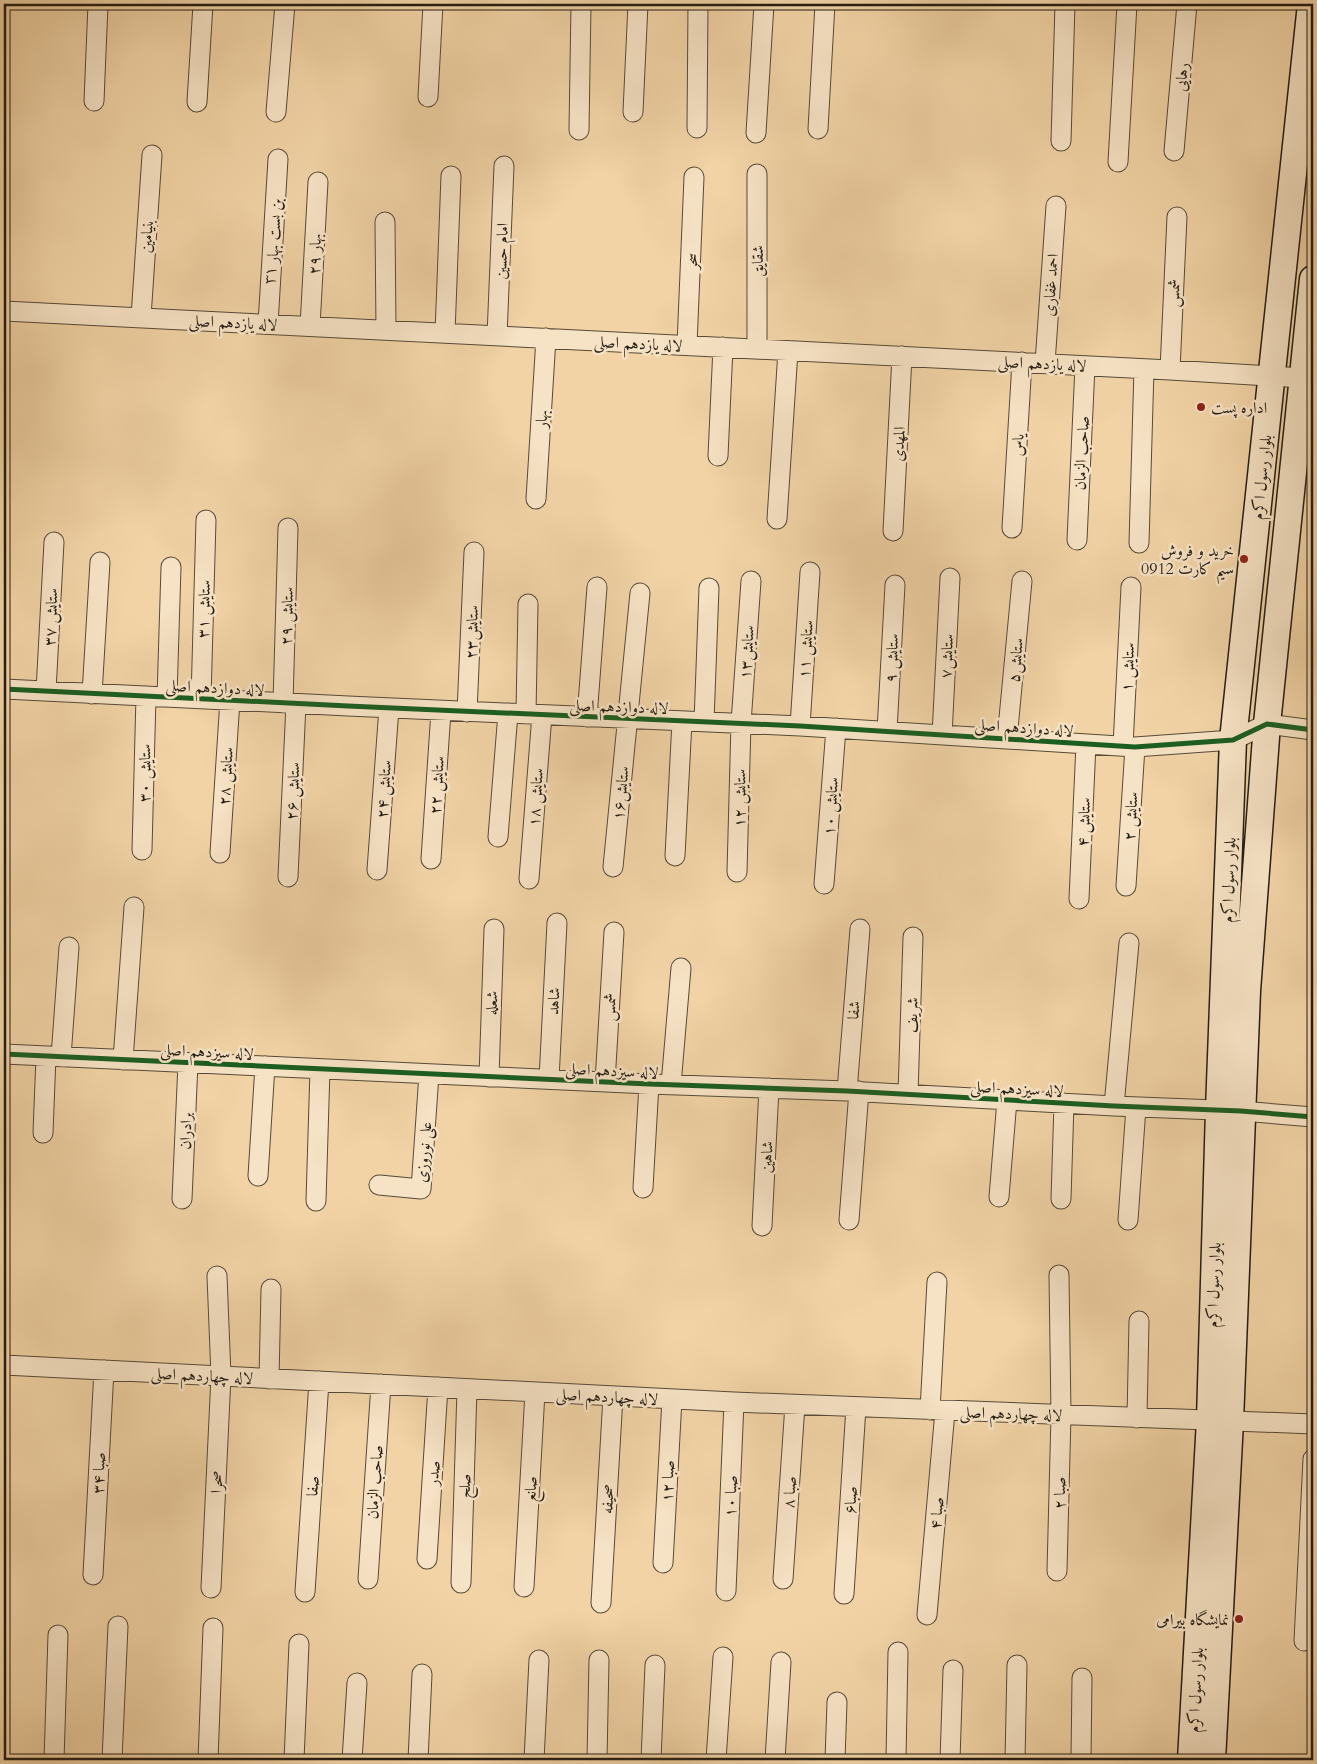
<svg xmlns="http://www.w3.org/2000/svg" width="1317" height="1764" viewBox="0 0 1317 1764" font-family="Cardo,Amiri,serif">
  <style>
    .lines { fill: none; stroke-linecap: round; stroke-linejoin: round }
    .minor-casing { stroke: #574a38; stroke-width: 21 }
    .secondary-casing { stroke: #241d13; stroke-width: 29 }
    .minor { stroke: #f6e2c4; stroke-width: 19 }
    .secondary { stroke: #f6e2c4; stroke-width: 26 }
    .cycleway-casing { stroke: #f6e2c4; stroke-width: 8 }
    .cycleway { stroke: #1b5e20; stroke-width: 5 }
    .poi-dot { fill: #8f2418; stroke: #f6e2c4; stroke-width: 2 }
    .labels { text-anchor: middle; stroke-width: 5; stroke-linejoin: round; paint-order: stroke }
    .street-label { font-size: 16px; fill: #241d13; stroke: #f6e2c4 }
    .poi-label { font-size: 16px; fill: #241d13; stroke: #f6e2c4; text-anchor: end }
  </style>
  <rect width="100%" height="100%" fill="#f1d3a5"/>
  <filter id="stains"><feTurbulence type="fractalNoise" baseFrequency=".004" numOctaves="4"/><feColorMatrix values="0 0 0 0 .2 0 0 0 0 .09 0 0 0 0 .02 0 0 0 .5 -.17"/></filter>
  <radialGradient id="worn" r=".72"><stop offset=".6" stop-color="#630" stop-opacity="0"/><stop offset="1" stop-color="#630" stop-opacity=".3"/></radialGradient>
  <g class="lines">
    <defs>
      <path id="minor" d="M428 97 433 4
        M94 101 98 4
        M197 102 203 4
        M276 112 285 4
        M633 112 638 4
        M697 128 698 4
        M818 129 825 4
        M579 130 581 4
        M756 133 764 4
        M1061 141 1065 4
        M1174 151 1187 4
        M1118 162 1127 4
        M757 174V349
        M385 222 386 330
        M4 311 1170 370 1303 378
        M141 317 152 155
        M268 324 278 159
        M310 326 318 182
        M445 333 451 176
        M497 336 504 166
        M687 345 694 177
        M1045 363 1056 206
        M1170 370 1177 217
        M718 456 723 347
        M536 499 546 338
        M777 519 788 351
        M1012 528 1022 362
        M893 531 902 356
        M1077 540 1085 366
        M1139 543 1144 369
        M4 689 348 706 800 726 1135 747 1233 740 1267 724 1313 730
        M46 691 54 542
        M92 694 100 562
        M167 697 171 567
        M201 699 206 520
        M283 703 288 528
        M467 712 474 552
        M526 714 528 604
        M587 717 597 587
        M704 722 709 588
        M800 726 810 572
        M887 731 895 585
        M942 735 950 578
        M1007 739 1022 581
        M1123 746 1131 587
        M498 837 508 713
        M142 850 146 696
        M220 853 230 700
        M675 856 682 721
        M431 859 441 711
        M613 867 640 593
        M377 870 389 708
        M737 872 741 723 751 581
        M288 877 296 704
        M529 879 542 715
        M824 884 836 728
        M1126 886 1135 747
        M1079 899 1086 744
        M4 1054 649 1084 847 1091 1114 1106 1241 1111 1313 1117
        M61 1057 69 947
        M123 1060 134 907
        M489 1077 494 929
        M549 1079 557 923
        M605 1082 614 932
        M671 1085 681 968
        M847 1091 860 929
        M908 1094 913 937
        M1114 1106 1129 943
        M43 1133 46 1056
        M258 1176 265 1066
        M379 1185 421 1189 429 1074
        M643 1188 649 1084
        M999 1197 1007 1100
        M182 1199 188 1063
        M1061 1199 1064 1103
        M316 1201 320 1069
        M849 1220 859 1091
        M1128 1220 1136 1107
        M762 1226 769 1088
        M4 1365 734 1402 1313 1424
        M269 1379 271 1289
        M930 1410 937 1282
        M1137 1418 1139 1321
        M427 1559 438 1387
        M663 1563 672 1399
        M1057 1571 1061 1415 1059 1275
        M93 1575 104 1370
        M368 1579 381 1384
        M783 1579 795 1405
        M461 1583 467 1389
        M524 1587 535 1392
        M211 1588 221 1376 217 1276
        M726 1591 734 1402
        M305 1592 319 1381
        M844 1594 856 1407
        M601 1603 613 1396
        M927 1615 945 1411
        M1304 1641 1313 1459
        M54 1760 58 1635
        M112 1760 118 1626
        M208 1760 213 1628
        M294 1760 299 1644
        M352 1760 357 1683
        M418 1760 422 1674
        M534 1760 539 1660
        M597 1760 599 1660
        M651 1760 655 1665
        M716 1760 723 1657
        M775 1760 781 1662
        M835 1760 837 1702
        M896 1760 898 1652
        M950 1760 953 1670
        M1015 1760 1017 1665
        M1081 1760 1082 1678"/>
      <path id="secondary" d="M1191 1760 1210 1420 1219 1110 1233 740 1311 4
        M1212 1760 1230 1421 1247 991 1267 724 1313 279"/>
    </defs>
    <use href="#minor" class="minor-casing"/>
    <use href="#secondary" class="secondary-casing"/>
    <use href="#minor" class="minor"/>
    <use href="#secondary" class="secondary"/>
    <defs>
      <path id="cycleway" d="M4 689 348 706 800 726 1135 747 1233 740 1267 724 1313 730
        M4 1054 649 1084 847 1091 1114 1106 1241 1111 1313 1117"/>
    </defs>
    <use href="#cycleway" class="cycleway-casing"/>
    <use href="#cycleway" class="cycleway"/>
  </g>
  <g class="poi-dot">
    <circle cx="1201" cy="407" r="5"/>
    <circle cx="1244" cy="559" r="5"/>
    <circle cx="1239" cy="1619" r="5"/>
  </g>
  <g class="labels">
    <g class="street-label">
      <text transform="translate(1181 77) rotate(-85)" y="6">رهایی</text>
      <text transform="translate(146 236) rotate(-86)" y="6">بنیامین</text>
      <text transform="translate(273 241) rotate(-86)" y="6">بن بست بهار ٣١</text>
      <text transform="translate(501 251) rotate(-88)" y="6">امام حسین</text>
      <text transform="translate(314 254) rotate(-87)" y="6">بهار ۲۹</text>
      <text transform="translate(691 261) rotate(-88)" y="6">سحر</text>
      <text transform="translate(757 261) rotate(-90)" y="6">شقایق</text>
      <text transform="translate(1050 285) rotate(-86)" y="6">احمد غفاری</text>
      <text transform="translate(1173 293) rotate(-87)" y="6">شمس</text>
      <text transform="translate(233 322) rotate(3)" y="6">لاله یازدهم اصلی</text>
      <text transform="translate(638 343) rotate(3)" y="6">لاله یازدهم اصلی</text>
      <text transform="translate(1042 363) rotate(3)" y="6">لاله یازدهم اصلی</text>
      <text transform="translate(541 419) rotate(-87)" y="6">بهار</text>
      <text transform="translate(898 444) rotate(-87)" y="6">المهدی</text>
      <text transform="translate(1017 445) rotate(-87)" y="6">یاس</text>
      <text transform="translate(1081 453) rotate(-87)" y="6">صاحب الزمان</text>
      <text transform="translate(1261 477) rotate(-84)" y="6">بلوار رسول اکرم</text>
      <text transform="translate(203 609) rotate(-88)" y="6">ستایش ۳۱</text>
      <text transform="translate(286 616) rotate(-88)" y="6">ستایش ۲۹</text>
      <text transform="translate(50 617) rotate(-87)" y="6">ستایش ۳۷</text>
      <text transform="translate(471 632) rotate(-88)" y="6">ستایش۲۳</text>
      <text transform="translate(805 649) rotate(-86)" y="6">ستایش ۱۱</text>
      <text transform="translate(746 652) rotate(-86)" y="6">ستایش۱۳</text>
      <text transform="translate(946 656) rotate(-87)" y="6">ستایش۷</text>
      <text transform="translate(891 658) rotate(-87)" y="6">ستایش ۹</text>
      <text transform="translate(1015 660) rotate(-85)" y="6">ستایش۵</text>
      <text transform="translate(1127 667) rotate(-87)" y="6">ستایش ۱</text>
      <text transform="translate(215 687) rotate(3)" y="6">لاله دوازدهم اصلی</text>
      <text transform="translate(619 706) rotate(2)" y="6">لاله دوازدهم اصلی</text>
      <text transform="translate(1024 727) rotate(4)" y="6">لاله دوازدهم اصلی</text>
      <text transform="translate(144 773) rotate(-89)" y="6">ستایش ۳۰</text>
      <text transform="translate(225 776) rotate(-86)" y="6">ستایش ۲۸</text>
      <text transform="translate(436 785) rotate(-86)" y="6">ستایش ۲۲</text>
      <text transform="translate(383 789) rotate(-86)" y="6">ستایش ۲۴</text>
      <text transform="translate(292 791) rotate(-87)" y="6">ستایش ۲۶</text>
      <text transform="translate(620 793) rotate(-84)" y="6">ستایش۱۶</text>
      <text transform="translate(535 797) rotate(-86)" y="6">ستایش ۱۸</text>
      <text transform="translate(739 798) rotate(-89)" y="6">ستایش ۱۲</text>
      <text transform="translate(830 806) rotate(-86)" y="6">ستایش ۱۰</text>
      <text transform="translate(1130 816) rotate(-86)" y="6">ستایش ۲</text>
      <text transform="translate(1083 822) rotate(-87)" y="6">ستایش ۴</text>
      <text transform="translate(1228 880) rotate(-88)" y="6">بلوار رسول اکرم</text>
      <text transform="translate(553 1001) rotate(-87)" y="6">شاهد</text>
      <text transform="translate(491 1003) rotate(-88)" y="6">شعله</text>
      <text transform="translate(609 1007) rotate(-87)" y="6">شمس</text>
      <text transform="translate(853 1010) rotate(-85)" y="6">شفا</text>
      <text transform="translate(911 1015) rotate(-88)" y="6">شریف</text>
      <text transform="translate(207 1051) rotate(3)" y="6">لاله سیزدهم اصلی</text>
      <text transform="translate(612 1070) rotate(3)" y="6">لاله سیزدهم اصلی</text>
      <text transform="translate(1017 1088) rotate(3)" y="6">لاله سیزدهم اصلی</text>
      <text transform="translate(185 1131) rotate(-88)" y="6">برادران</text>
      <text transform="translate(423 1152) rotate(-85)" y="6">علی نوروزی</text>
      <text transform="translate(766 1157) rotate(-87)" y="6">شاهین</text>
      <text transform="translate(1213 1285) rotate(-88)" y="6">بلوار رسول اکرم</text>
      <text transform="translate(202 1375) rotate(3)" y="6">لاله چهاردهم اصلی</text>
      <text transform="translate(607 1396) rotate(3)" y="6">لاله چهاردهم اصلی</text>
      <text transform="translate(1011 1413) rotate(2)" y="6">لاله چهاردهم اصلی</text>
      <text transform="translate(98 1473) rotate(-87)" y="6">صبا ۳۴</text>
      <text transform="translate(433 1473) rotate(-86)" y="6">صدر</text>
      <text transform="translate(667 1481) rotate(-87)" y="6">صبا ۱۲</text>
      <text transform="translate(216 1482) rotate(-88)" y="6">صحرا</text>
      <text transform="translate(374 1482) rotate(-86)" y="6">صاحب الزمان</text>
      <text transform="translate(312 1486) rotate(-86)" y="6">صفا</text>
      <text transform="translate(464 1486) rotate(-88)" y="6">صلح</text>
      <text transform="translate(530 1489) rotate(-87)" y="6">صانع</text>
      <text transform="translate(789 1492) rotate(-86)" y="6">صبا ۸</text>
      <text transform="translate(1059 1493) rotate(-89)" y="6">صبا ۲</text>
      <text transform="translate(730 1496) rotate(-87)" y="6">صبا ۱۰</text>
      <text transform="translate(607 1499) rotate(-87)" y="6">صحیفه</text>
      <text transform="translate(850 1500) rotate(-87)" y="6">صبا۶</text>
      <text transform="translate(936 1513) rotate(-85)" y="6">صبا ۴</text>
      <text transform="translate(1195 1690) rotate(-87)" y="6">بلوار رسول اکرم</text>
    </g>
    <g class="poi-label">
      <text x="1211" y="413" text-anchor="start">اداره پست</text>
      <text x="1234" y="556">خرید و فروش<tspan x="1234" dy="18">سیم کارت 0912</tspan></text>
      <text x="1229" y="1625">نمایشگاه بیرامی</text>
    </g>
  </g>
  <rect width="1317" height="1764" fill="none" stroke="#f1d3a5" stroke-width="20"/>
  <rect x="5" y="5" width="1307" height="1754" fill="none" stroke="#241d13" stroke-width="2.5"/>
  <rect x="10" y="10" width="1297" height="1744" fill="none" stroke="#241d13"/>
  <rect width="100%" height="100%" filter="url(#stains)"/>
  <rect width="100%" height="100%" fill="url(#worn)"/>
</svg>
